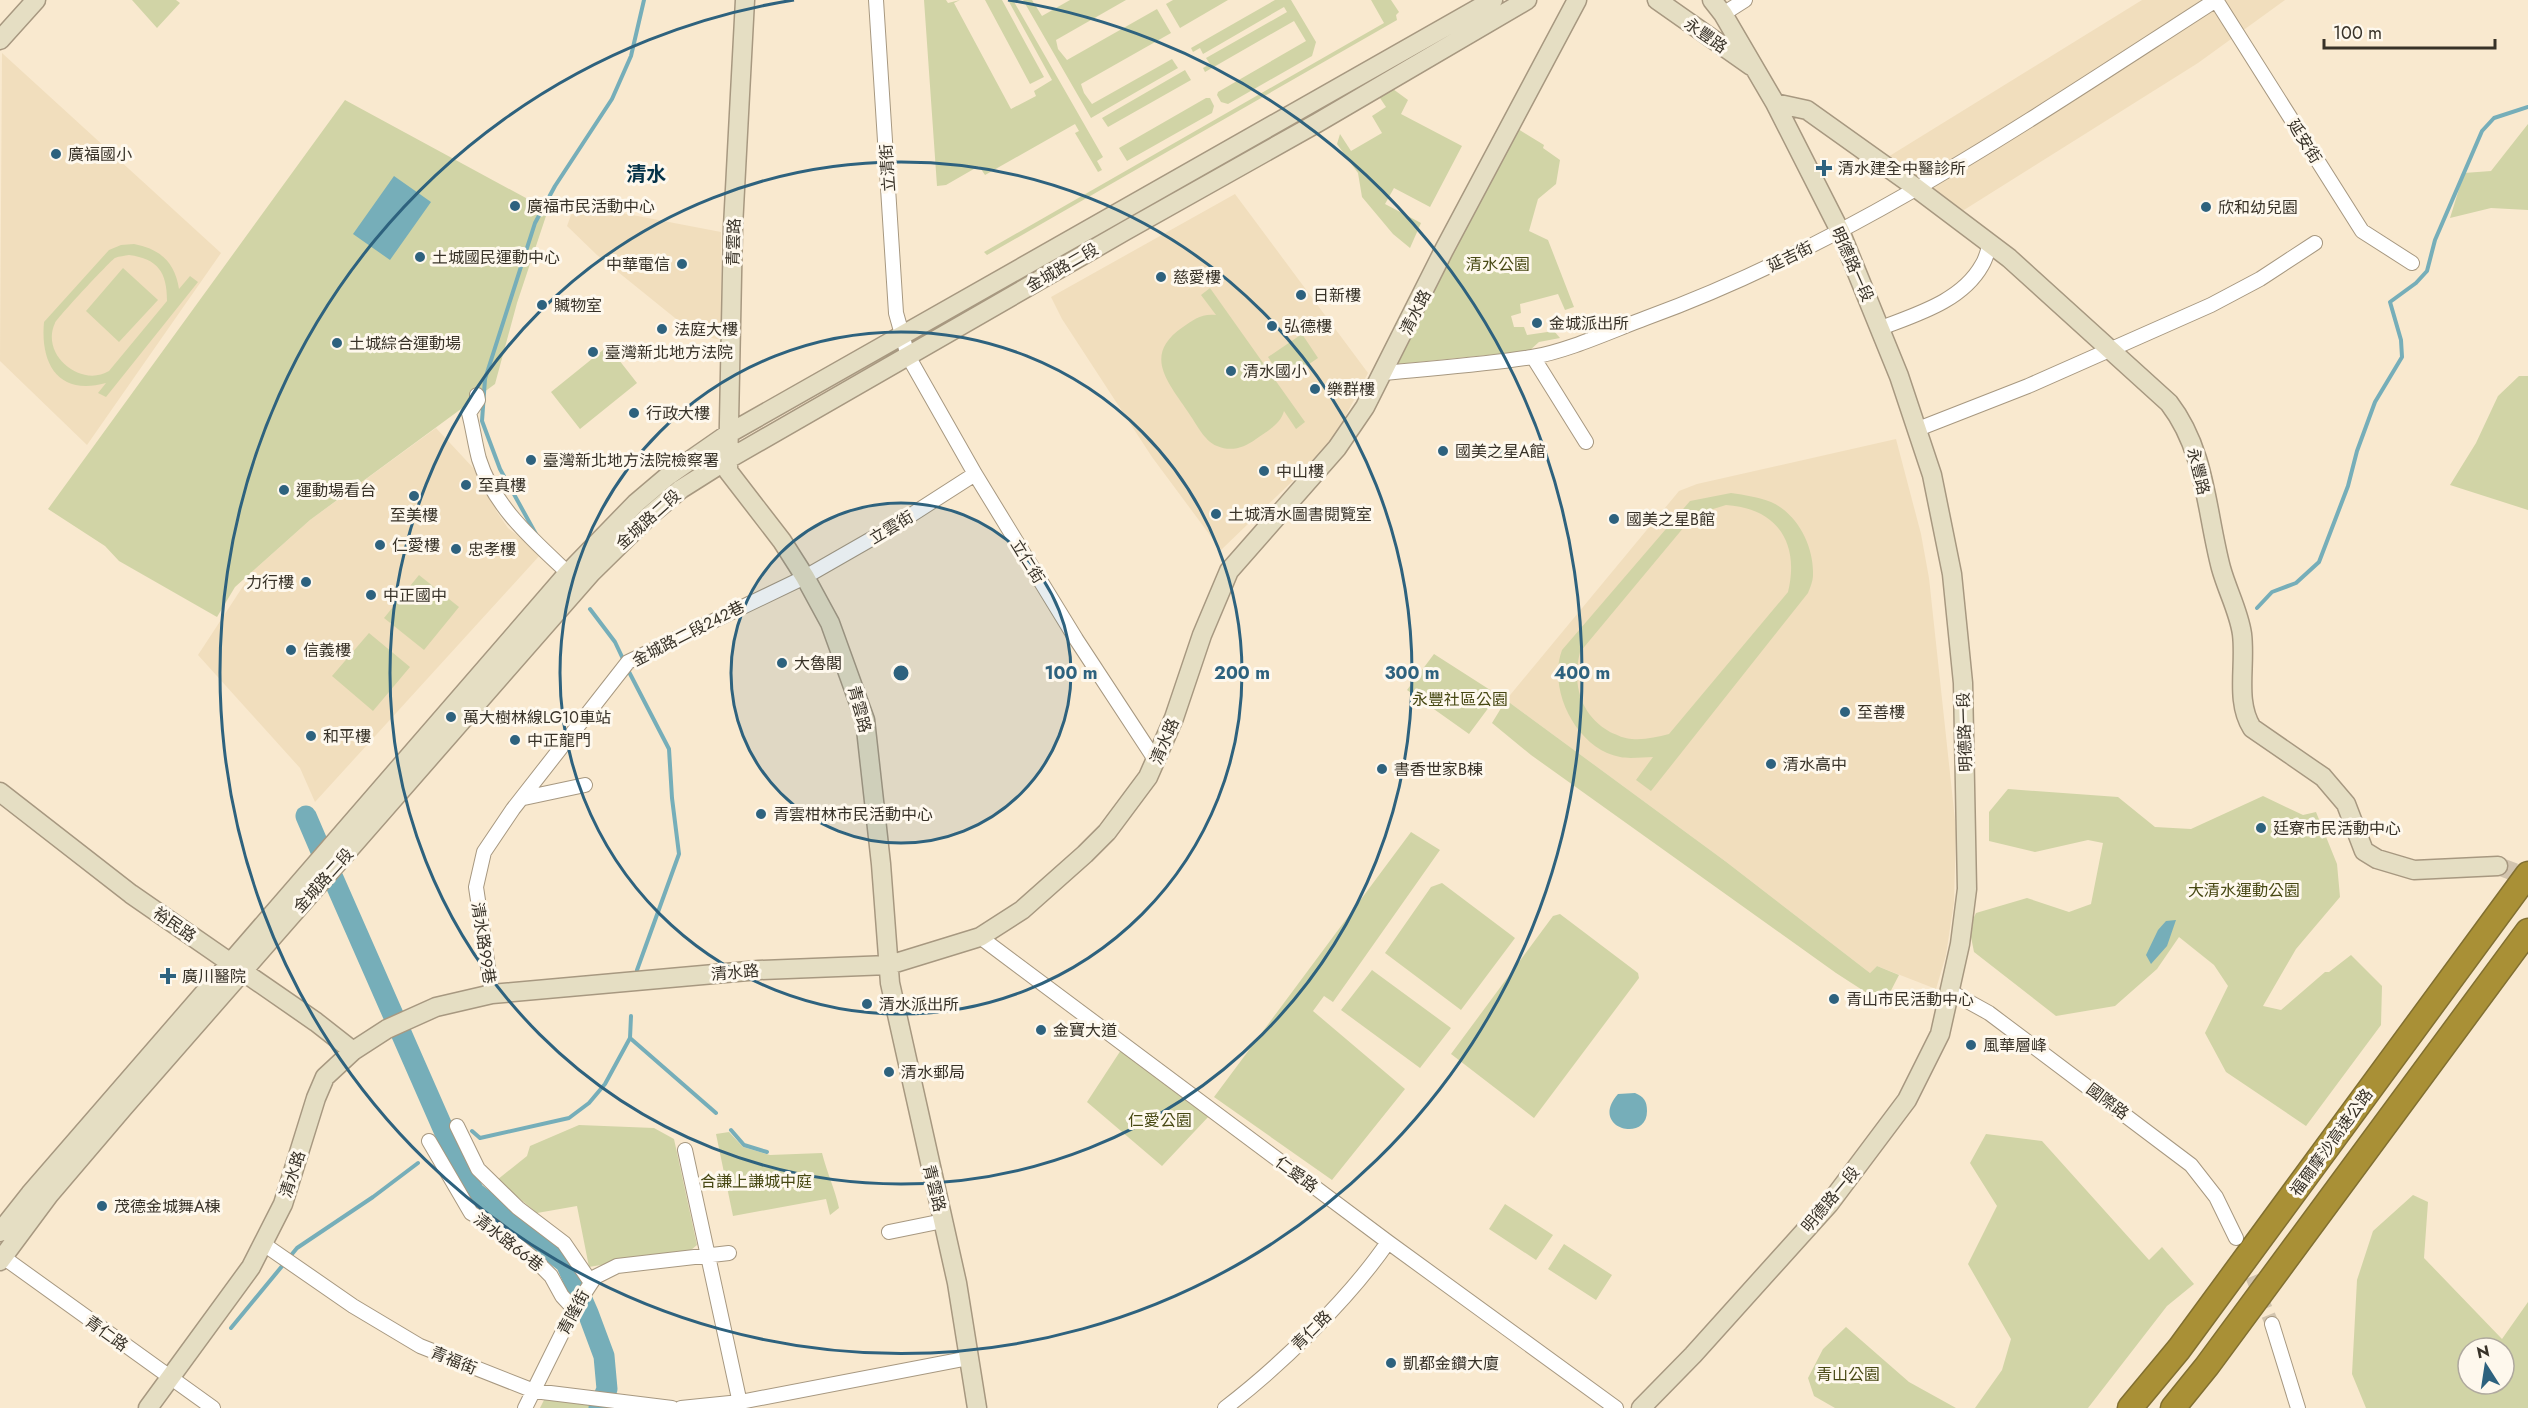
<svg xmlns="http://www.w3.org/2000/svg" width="2528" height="1408" viewBox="0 0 2528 1408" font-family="Jost,'Noto Sans TC',sans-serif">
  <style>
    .built { fill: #f1debd }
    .green { fill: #d1d4a6; fill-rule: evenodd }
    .water { fill: #76aeb9 }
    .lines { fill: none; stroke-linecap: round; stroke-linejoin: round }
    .stream { stroke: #76aeb9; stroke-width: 4 }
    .river { stroke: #76aeb9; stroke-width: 21 }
    .street-tunnel { stroke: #d2c4ae; stroke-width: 14; stroke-dasharray: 14 7; stroke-linecap: butt }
    .secondary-tunnel { stroke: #d2c4ae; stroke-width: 18; stroke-dasharray: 18 9; stroke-linecap: butt }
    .street-casing { stroke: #a79880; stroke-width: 16 }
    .secondary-casing { stroke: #a79880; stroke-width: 21 }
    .highway-casing { stroke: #816f31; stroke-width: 27 }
    .street { stroke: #fff; stroke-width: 14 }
    .secondary { stroke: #e5dec3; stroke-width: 18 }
    .highway { stroke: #a99036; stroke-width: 24 }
    .ring { fill: none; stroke: #2e627e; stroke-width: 3 }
    .poi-dot { fill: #2e627e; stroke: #fef8ed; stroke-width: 2 }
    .labels { text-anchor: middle; stroke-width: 6; stroke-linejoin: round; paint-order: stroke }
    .street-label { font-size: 16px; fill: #383228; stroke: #fef8ed }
    .poi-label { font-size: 16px; fill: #383228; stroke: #fef8ed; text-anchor: start }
    .park-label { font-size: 16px; fill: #474813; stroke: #fef8ed }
    .quarter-label { font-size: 20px; font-weight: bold; fill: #043248; stroke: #fef8ed }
    .centre { fill: #2e627e; stroke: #fef8ed; stroke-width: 3 }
    .ring-label { font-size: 18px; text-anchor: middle; font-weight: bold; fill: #2e627e; stroke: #fef8ed; stroke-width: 6; stroke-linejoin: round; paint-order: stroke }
  </style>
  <rect width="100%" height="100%" fill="#f9e9cf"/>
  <path class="built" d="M2142 0H2285L2198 63 1956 215 1883 160Z
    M2 53 221 253 87 445 0 361Z
    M1235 194 1368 373 1331 444 1221 550 1152 457 1062 319 1051 297Z
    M575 204 721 232 722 340 696 335 597 255 567 226Z
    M436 428 477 472 497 512 508 528 541 554 315 802 300 768 198 655 253 571 310 520Z
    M1896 439 1921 534 1929 578 1956 829 1954 902 1946 955 1936 989 1877 966 1870 973 1725 861 1506 700 1679 491 1697 484Z"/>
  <path class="green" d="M132 0H176L180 3 157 28Z
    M924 0H946L948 3 960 0 954 3 1011 109 1036 96 1034 91 1052 80 1008 0H1013L1103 157 1097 161 1102 170 1098 172 1075 133 1079 131 1075 124 985 175 979 166 946 185 937 186Z
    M985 0H1002L1044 77 1030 84Z
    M1023 0H1032L1042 16 1070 0H1126L1056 40 1058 49 1067 60 1157 9 1171 33 1081 84 1084 93 1092 104 1172 59 1178 68 1091 118Z
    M1173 0H1228L1180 28 1166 4Z
    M1275 0H1291L1316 42 1312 56 1228 104 1221 102 1217 95 1218 92 1306 41 1294 21 1205 72 1203 68 1210 64 1206 58 1287 12 1284 7 1203 54 1200 48 1193 52 1191 48Z
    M1371 0H1391L1399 12 1396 15 1397 20 987 255 984 252 1384 23Z
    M1185 70 1191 80 1108 127 1102 118Z
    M1393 89 1408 100 1401 114 1462 146 1430 207 1394 188 1385 204 1421 223 1410 248 1393 234 1362 197 1358 173 1337 144 1340 134 1351 151 1382 133 1372 116 1386 107 1378 95Z
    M1206 98H1210L1214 106 1212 113 1127 161 1119 148Z
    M345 100 548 210 517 303 495 384 310 520 235 587 217 617 119 561 105 546 48 509Z
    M2528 124V210L2491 208 2450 218 2464 173 2491 171Z
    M1518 129 1544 145 1543 148 1560 160 1556 184 1538 199 1529 231 1548 240 1574 307 1565 310 1558 294 1520 304 1521 313 1511 316 1514 327H1524L1527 335 1554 331 1560 338 1539 342 1529 351 1398 364 1422 313Z
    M134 244C160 249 175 262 179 289L190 276 198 282 106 397 98 393 106 383C59 396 40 365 44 322L109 250 121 245ZM129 255C158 259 167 272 167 301L109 371C81 388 40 355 55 323 58 317 111 260 115 258 119 256 125 256 129 255Z
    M123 268 158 300 119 342 86 311Z
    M1210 288 1305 422 1296 429 1284 411C1280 425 1267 431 1256 439 1244 448 1231 452 1217 446 1204 441 1196 423 1188 412 1168 382 1142 355 1183 327 1193 320 1202 313 1216 315L1201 295Z
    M1302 334 1318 358 1284 381 1268 357Z
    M608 346 637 383 580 429 551 392Z
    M2519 376H2528V510L2450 485 2476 443 2498 396Z
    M1731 493C1745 495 1758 497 1771 502 1798 514 1814 547 1813 575 1813 581 1810 588 1808 593L1651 791 1636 780 1653 757C1643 757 1630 759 1620 757 1577 749 1547 690 1562 650L1690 501ZM1726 505C1777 508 1800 543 1788 592L1669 734C1657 737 1645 740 1632 739 1625 739 1617 735 1610 732 1580 715 1572 684 1580 652L1694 515Z
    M419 575 459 607 424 650 384 618Z
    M369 633 410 667 373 711 332 676Z
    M1434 654 1498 695 1469 734 1407 690Z
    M1506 700 1725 861 1870 973 1877 966 1899 975 1884 1004 1836 973 1531 755 1492 723Z
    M2008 789 2118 797 2155 827 2191 829 2263 796 2303 815 2316 812 2337 864 2340 897 2296 949 2263 1006 2281 1010 2325 972H2329L2351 955 2382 986 2381 1025 2306 1126 2226 1072 2205 1033 2228 986 2214 965 2179 937 2157 969 2115 1006 2056 1016 1974 952 1969 927 1976 913 2027 898 2069 912 2091 904 2103 843 2088 840 2035 852 1989 841V812Z
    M1411 832 1440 850 1333 1002 1324 996 1313 1011 1405 1089 1332 1180 1214 1097Z
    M1442 883 1515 938 1461 1010 1385 953 1431 887Z
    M1560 914 1638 973 1639 978 1534 1118 1451 1054 1553 916Z
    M1372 970 1451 1028 1420 1068 1341 1010Z
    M1121 1050 1210 1115 1162 1166 1087 1102Z
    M579 1125 654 1128 674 1139 697 1245 691 1250 589 1267 577 1206 537 1213 497 1180 527 1156 530 1146Z
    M729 1132 743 1147 770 1155 822 1153C827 1173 835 1189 839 1208L830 1215 826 1199 733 1216 716 1134Z
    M1986 1134 2042 1141 2149 1260 2162 1247 2194 1284 2167 1306 2088 1408H1975L2002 1370 2011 1339 1968 1264 1997 1206 1970 1163Z
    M2413 1195 2428 1202 2424 1258 2502 1339 2528 1302V1408H2366L2352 1374 2357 1280 2373 1231ZM2468 1348H2504V1384H2468Z
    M1505 1204 1553 1235 1536 1260 1489 1229Z
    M1564 1244 1612 1275 1596 1300 1548 1269Z
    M1846 1327 1909 1382 1956 1408H1835L1814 1396 1808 1378 1823 1349Z
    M551 1399 626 1408H540L544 1400Z"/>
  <path class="water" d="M394 176 431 202 390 260 353 234Z
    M1501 446 1504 448 1505 455 1492 457 1490 452 1483 460 1474 454 1481 447 1495 449 1492 450 1498 451Z
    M2176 920 2167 946 2151 964 2146 955 2158 930 2166 921Z
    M1635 1093C1644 1097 1647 1101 1647 1111 1647 1144 1588 1128 1618 1094Z"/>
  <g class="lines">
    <path class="stream" d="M537 536 500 469 482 421 485 379 535 223 555 186 612 99 631 56 644 0
      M2257 608 2272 592 2296 583 2319 562 2348 486 2357 451 2375 402 2402 357 2401 340 2390 302 2416 283 2427 271 2435 240 2482 131 2494 118 2528 107
      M590 609 615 642 624 661
      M627 668 669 749 672 798 679 854 637 970
      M630 1038 716 1113
      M731 1130 744 1145 767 1152
      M472 1131 480 1138 569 1118 589 1103 605 1084 630 1038 631 1016
      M231 1328 297 1248 373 1197 418 1163"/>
    <path class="river" d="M306 816 327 865
      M333 878 449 1142 474 1192 566 1263 588 1313 604 1356 607 1389 599 1408"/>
    <path class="street-tunnel" d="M2244 1257 2272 1324"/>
    <path class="secondary-tunnel" d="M2498 866 2528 877"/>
    <defs>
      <path id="street" d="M876 0 896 313 908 356 975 474 1076 639 1156 761
        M2216 0 2362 231 2412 263
        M1723 14 1745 0
        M1881 328C1917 314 1962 301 1982 265 1986 259 1988 250 1990 243
        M1533 357 1586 442
        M1384 373C1433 368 1483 365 1532 357 1568 351 1611 331 1646 318 1850 244 2034 117 2216 0
        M477 395 478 400 469 413C473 428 475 444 479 459 494 507 533 540 568 573
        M1918 429 2028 386 2211 305 2260 279 2315 243
        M524 798 585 785
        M980 937 1388 1242 1616 1408
        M1951 992 1989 1013 2191 1165 2216 1197 2236 1238
        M492 994 476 887 484 852 513 809 628 662 805 577 894 526 975 474
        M457 1126 478 1169 518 1208 564 1243 590 1281
        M429 1141 471 1213 494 1226 535 1260 551 1276 562 1296 574 1309
        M685 1150 741 1408
        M889 1232 943 1221
        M262 1243 353 1306 420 1346 534 1391 672 1408
        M3 1257 213 1408
        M2272 1324 2298 1408
        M525 1408 574 1309 595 1277 617 1266 729 1253
        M681 1408 740 1402 969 1358
        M1225 1408C1280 1366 1349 1299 1388 1242"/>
      <path id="secondary" d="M745 0 733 227 728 471 782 541 805 577 830 623 865 720 881 864 890 983 957 1283 977 1408
        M1657 0 1751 66
        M0 40 36 0
        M1775 103 1807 110 1915 187 2009 258 2169 403C2206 451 2206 511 2221 568 2227 590 2239 612 2242 634 2246 666 2235 701 2252 728L2323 777 2346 804 2364 851 2377 859 2414 870 2498 866
        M0 792 131 894 316 1022 353 1051
        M0 1232 30 1194 568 573 636 503 669 475 728 434 1493 0
        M0 1261 49 1195 124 1107 591 573 649 516 681 489 727 460 1125 231 1317 123 1527 0
        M148 1408 251 1267 283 1204 316 1098 325 1077 353 1051 387 1029 436 1007 492 994 759 970 889 965 980 937 1022 910 1085 854 1107 832 1148 777 1174 718 1202 635 1229 571 1337 448 1365 407 1444 250 1577 0
        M1641 1408 1693 1355 1829 1204 1907 1100 1940 1034 1960 944 1967 889 1963 683 1952 574 1932 475 1899 376 1840 231 1775 103 1723 14 1712 0"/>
      <path id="highway" d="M2130 1408 2179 1349 2528 874
        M2173 1408 2207 1366 2528 931"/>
    </defs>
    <use href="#street" class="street-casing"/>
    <use href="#secondary" class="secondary-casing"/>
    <use href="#highway" class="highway-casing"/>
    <use href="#street" class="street"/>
    <use href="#secondary" class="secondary"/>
    <use href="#highway" class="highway"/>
  </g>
  <circle cx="901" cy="673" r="170" fill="#2e627e" fill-opacity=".12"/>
  <g class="ring">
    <circle cx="901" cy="673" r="170"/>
    <circle cx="901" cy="673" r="341"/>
    <circle cx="901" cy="673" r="511"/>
    <path d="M1008 0A681 681 0 1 1 794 0"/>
  </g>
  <g class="poi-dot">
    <circle cx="56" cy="154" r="6"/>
    <path d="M1821 159h6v6h6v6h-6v6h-6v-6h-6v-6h6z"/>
    <circle cx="515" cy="206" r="6"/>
    <circle cx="2206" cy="207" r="6"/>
    <circle cx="420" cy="257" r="6"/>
    <circle cx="682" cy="264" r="6"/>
    <circle cx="1161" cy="277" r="6"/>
    <circle cx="1301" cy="295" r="6"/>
    <circle cx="542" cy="305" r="6"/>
    <circle cx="1537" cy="323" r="6"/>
    <circle cx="1272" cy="326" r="6"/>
    <circle cx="662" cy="329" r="6"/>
    <circle cx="337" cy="343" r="6"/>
    <circle cx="593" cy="352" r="6"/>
    <circle cx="1231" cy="371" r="6"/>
    <circle cx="1315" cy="389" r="6"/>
    <circle cx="634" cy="413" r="6"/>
    <circle cx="1443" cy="451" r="6"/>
    <circle cx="531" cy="460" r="6"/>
    <circle cx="1264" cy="471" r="6"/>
    <circle cx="466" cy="485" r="6"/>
    <circle cx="284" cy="490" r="6"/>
    <circle cx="414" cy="496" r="6"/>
    <circle cx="1216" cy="514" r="6"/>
    <circle cx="1614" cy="519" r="6"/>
    <circle cx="380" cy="545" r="6"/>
    <circle cx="456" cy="549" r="6"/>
    <circle cx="306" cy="582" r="6"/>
    <circle cx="371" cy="595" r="6"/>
    <circle cx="291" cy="650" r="6"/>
    <circle cx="782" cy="663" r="6"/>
    <circle cx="1845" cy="712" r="6"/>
    <circle cx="451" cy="717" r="6"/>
    <circle cx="311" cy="736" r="6"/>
    <circle cx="515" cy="740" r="6"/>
    <circle cx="1771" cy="764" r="6"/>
    <circle cx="1382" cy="769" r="6"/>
    <circle cx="761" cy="814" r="6"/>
    <circle cx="2261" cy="828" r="6"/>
    <path d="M165 967h6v6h6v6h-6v6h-6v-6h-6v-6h6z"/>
    <circle cx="1834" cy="999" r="6"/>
    <circle cx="867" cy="1004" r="6"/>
    <circle cx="1041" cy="1030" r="6"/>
    <circle cx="1971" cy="1045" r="6"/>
    <circle cx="889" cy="1072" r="6"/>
    <circle cx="102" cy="1206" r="6"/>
    <circle cx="1391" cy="1363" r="6"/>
  </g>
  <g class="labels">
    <g class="street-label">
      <text transform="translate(1706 35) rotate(35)" y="6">永豐路</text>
      <text transform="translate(2305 141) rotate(58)" y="6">延安街</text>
      <text transform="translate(887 168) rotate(-94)" y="6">立清街</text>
      <text transform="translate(733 242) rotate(-88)" y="6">青雲路</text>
      <text transform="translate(1790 256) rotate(-26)" y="6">延吉街</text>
      <text transform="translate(1853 264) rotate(66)" y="6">明德路一段</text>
      <text transform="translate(1062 267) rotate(-30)" y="6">金城路二段</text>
      <text transform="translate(1415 312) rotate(-63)" y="6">清水路</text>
      <text transform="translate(2199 471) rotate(76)" y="6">永豐路</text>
      <text transform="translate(648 519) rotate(-42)" y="6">金城路二段</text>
      <text transform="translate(891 527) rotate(-31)" y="6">立雲街</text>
      <text transform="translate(1028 561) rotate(58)" y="6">立仁街</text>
      <text transform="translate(688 633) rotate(-27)" y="6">金城路二段242巷</text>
      <text transform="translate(860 709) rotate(75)" y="6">青雲路</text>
      <text transform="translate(1964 732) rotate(-92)" y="6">明德路一段</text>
      <text transform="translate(1164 741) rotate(-67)" y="6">清水路</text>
      <text transform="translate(323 880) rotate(-48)" y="6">金城路二段</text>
      <text transform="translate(175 924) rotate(35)" y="6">裕民路</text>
      <text transform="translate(484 943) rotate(81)" y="6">清水路99巷</text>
      <text transform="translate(735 972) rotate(-5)" y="6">清水路</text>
      <text transform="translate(2108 1101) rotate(37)" y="6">國際路</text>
      <text transform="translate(2331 1142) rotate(-54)" y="6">福爾摩沙高速公路</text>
      <text transform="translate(292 1174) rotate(-72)" y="6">清水路</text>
      <text transform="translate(1297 1174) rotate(37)" y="6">仁愛路</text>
      <text transform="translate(935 1188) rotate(76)" y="6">青雲路</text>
      <text transform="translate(1830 1199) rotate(-50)" y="6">明德路一段</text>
      <text transform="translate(509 1242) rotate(38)" y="6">清水路66巷</text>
      <text transform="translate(573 1312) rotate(-62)" y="6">青隆街</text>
      <text transform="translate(1311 1330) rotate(-45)" y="6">青仁路</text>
      <text transform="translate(107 1333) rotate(36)" y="6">青仁路</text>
      <text transform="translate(454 1360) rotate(22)" y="6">青福街</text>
    </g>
    <g class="poi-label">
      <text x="68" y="160">廣福國小</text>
      <text x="1838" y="174">清水建全中醫診所</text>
      <text x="527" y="212">廣福市民活動中心</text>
      <text x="2218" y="213">欣和幼兒園</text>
      <text x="432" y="263">土城國民運動中心</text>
      <text x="670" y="270" text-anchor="end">中華電信</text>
      <text x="1173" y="283">慈愛樓</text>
      <text x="1313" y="301">日新樓</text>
      <text x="554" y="311">贓物室</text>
      <text x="1549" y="329">金城派出所</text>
      <text x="1284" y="332">弘德樓</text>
      <text x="674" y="335">法庭大樓</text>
      <text x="349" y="349">土城綜合運動場</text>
      <text x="605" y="358">臺灣新北地方法院</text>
      <text x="1243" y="377">清水國小</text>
      <text x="1327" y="395">樂群樓</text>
      <text x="646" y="419">行政大樓</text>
      <text x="1455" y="457">國美之星A館</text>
      <text x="543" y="466">臺灣新北地方法院檢察署</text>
      <text x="1276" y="477">中山樓</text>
      <text x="478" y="491">至真樓</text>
      <text x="296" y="496">運動場看台</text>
      <text x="1228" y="520">土城清水圖書閱覽室</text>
      <text x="414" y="521" text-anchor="middle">至美樓</text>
      <text x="1626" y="525">國美之星B館</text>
      <text x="392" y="551">仁愛樓</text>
      <text x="468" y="555">忠孝樓</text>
      <text x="294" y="588" text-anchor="end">力行樓</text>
      <text x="383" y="601">中正國中</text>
      <text x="303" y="656">信義樓</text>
      <text x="794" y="669">大魯閣</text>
      <text x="1857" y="718">至善樓</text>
      <text x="463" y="723">萬大樹林線LG10車站</text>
      <text x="323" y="742">和平樓</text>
      <text x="527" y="746">中正龍門</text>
      <text x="1783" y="770">清水高中</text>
      <text x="1394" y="775">書香世家B棟</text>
      <text x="773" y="820">青雲柑林市民活動中心</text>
      <text x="2273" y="834">廷寮市民活動中心</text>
      <text x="182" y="982">廣川醫院</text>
      <text x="1846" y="1005">青山市民活動中心</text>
      <text x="879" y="1010">清水派出所</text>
      <text x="1053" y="1036">金寶大道</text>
      <text x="1983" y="1051">風華層峰</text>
      <text x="901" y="1078">清水郵局</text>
      <text x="114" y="1212">茂德金城舞A棟</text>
      <text x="1403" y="1369">凱都金鑽大廈</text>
    </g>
    <g class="park-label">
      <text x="1498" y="270">清水公園</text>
      <text x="1460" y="705">永豐社區公園</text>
      <text x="2244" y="896">大清水運動公園</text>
      <text x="1160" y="1126">仁愛公園</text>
      <text x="756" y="1187">合謙上謙城中庭</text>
      <text x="1848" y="1380">青山公園</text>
    </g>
    <g class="quarter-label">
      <text x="646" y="181">清水</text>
    </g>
  </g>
  <circle cx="901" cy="673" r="9" class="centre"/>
  <g class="ring-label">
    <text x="1071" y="679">100 m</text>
    <text x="1242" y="679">200 m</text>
    <text x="1412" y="679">300 m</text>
    <text x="1582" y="679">400 m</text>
  </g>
  <g transform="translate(2486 1366) rotate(348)"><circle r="28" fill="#fef8ed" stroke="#afa99e" stroke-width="1.5"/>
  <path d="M0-4.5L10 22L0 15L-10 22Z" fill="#2e627e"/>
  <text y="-9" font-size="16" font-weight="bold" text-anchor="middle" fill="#383228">N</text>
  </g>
  <path d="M2324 39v9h171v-9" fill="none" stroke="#383228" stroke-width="3"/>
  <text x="2333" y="39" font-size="18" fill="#383228" stroke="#fef8ed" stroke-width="4.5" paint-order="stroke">100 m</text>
</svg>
